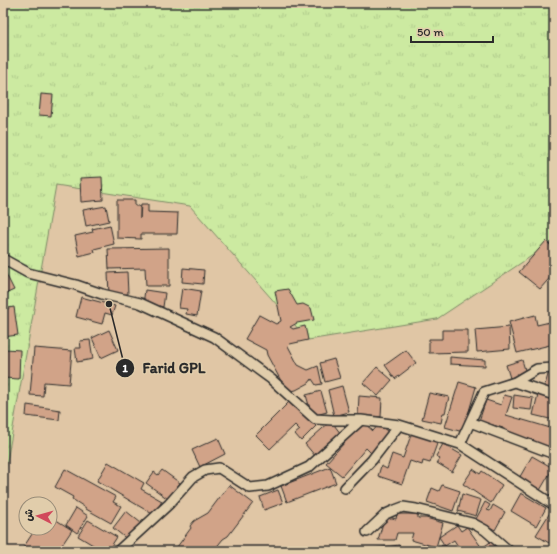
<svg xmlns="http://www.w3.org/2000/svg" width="557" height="554" viewBox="0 0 557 554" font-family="Itim,'Playpen Sans Arabic',sans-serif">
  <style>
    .grass { fill: url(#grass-tufts); stroke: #7c8a66 }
    .building { fill: #d1a388; stroke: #2b2b2b }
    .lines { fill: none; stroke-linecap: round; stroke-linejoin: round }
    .minor-casing { stroke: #2b2b2b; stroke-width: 12 }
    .minor { stroke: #e1cdab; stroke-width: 9 }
    .leader { fill: none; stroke: #2b2b2b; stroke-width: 1.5 }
    .callout-dot { fill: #2b2b2b; stroke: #e1cdab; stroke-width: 1.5 }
    .mark-label { font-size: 12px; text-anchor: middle; font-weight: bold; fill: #fff }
    .callout-label { font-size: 15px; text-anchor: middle; font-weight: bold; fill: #2b2b2b; stroke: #e1cdab; stroke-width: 3; stroke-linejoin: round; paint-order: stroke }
  </style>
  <defs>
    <pattern id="grass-tufts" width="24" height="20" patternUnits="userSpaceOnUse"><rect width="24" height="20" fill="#cceaa1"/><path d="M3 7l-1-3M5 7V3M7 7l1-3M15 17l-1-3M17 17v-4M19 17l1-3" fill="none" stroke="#afc98b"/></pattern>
  </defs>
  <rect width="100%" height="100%" fill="#e0c6a5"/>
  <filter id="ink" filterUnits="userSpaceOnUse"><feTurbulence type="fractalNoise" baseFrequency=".025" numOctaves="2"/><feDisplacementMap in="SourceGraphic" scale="8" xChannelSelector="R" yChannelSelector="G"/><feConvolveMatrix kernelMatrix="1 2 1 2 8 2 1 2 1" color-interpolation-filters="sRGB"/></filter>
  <g filter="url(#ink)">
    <path class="grass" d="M3 3H554V241L437 319 308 340 190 206 56 185 3 484Z"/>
    <path class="building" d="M41 94 53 95 51 116 39 115Z
      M102 177 103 200 81 202 80 178Z
      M117 200H135V206H140V218L141 204H148V212L178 213 177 234H141V239L117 238Z
      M106 206 109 221 86 226 83 210Z
      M110 225 114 244 94 249 95 252 79 256 75 236 93 232 92 229Z
      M546 241 554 249V273L540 289 519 272Z
      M169 248V286H146L145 268 109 269 108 249Z
      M183 268 204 270 203 284 182 282Z
      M127 272 128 294 109 295 108 273Z
      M6 274 14 290 3 295V275Z
      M182 288 201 291 197 316 186 314 187 309 179 308Z
      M288 289 297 305 303 304 311 308 314 320 297 323 290 327 293 329 305 326 308 340 290 344 288 346 298 365 308 370 318 366 322 384 316 385 312 379 309 383 296 390 287 392 267 355 266 350 245 339 259 315 276 324 281 321 275 291Z
      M145 290 165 293 163 307 143 304Z
      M81 297 115 306 112 315 105 313 102 324 76 317Z
      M7 303 8 308 14 307 18 335 3 337V304Z
      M535 315 537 325 554 321V344L517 353 509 322Z
      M509 327 510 349 477 352 475 330Z
      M109 330 118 350 101 358 92 338Z
      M442 330H468V352L429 353V339H442Z
      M90 340 93 359 77 362 75 348H81L80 341Z
      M34 348 72 351 69 384 44 382 43 396 30 395Z
      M5 349 20 350 19 379 3 378Z
      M406 350 416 363 395 379 385 365Z
      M450 357 485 360V366L450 364Z
      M334 359 340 378 325 382 320 363Z
      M522 360 526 373 510 378 506 365Z
      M377 367 392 380 378 396 363 383Z
      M549 371 554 372V392L544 389Z
      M459 382 476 387 463 432 445 427Z
      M342 386 349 412 334 416 328 390Z
      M321 391 327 412 312 416 306 395Z
      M429 393 449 397 445 413H443L441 423 422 419Z
      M538 394 554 398V420L533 415Z
      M504 395 512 397 506 415 554 429V451L502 432 503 428 479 421 486 400 501 405Z
      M514 395 533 398 531 410 513 408Z
      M359 396 382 398 381 417 358 415Z
      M291 400 316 426 301 441 295 434 300 430 295 425 270 449 256 435Z
      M27 405 60 410 59 420 26 416Z
      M331 421 341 434 316 457 305 444Z
      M363 422 373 431 379 424 389 433 371 453 366 448 342 476 326 463Z
      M412 432 438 441 430 463 423 461 422 465 410 461 402 484 378 476 381 466 387 469 392 454 403 458Z
      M218 438 225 454 200 467 192 450Z
      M443 444 462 455 452 472 437 463 440 459 436 456Z
      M532 456 553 468 539 492 518 480Z
      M108 462 144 483 141 489 162 501 154 515 97 481Z
      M330 467 336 483 287 502 281 486Z
      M65 469 116 497 113 502 121 506 111 523 86 509V508L72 499 73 497 55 487Z
      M473 469 480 474 482 471 502 485 491 503 463 484Z
      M162 470 180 483 168 499 146 483 154 472 158 475Z
      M229 485 253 503 228 536 223 539 215 549 216 551H174L191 528 190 526 194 521 208 513Z
      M442 485 460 491 453 511 427 502 432 488 439 491Z
      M278 490 283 503 264 510 260 497Z
      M521 493 546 508 536 526 511 511Z
      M462 494 481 500 476 516 458 511Z
      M485 502 490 505 487 510 490 511 493 505 505 512 495 530 476 519Z
      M76 508 88 516 77 533 66 525Z
      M126 511 141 523 128 540 113 528Z
      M551 511 554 513V546L536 535Z
      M397 514H418V518H426L443 523 436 547 411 540 413 533H397L395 540H378L385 516 396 519Z
      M50 516 72 530 58 551H21L36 528H50Z
      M88 520 117 537 108 551H103L78 536Z
      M457 525 461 531 467 527 482 548 493 540 500 551H461L454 540 445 546 439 537Z
      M399 545 400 551H365L364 550Z
      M442 545 447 547 445 551H439Z
      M539 547 542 551H535Z"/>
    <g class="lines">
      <defs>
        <path id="minor" d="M3 259 28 273 76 285 102 294 140 303 214 337 271 379 315 419 332 420H361L399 425 460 444
          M554 368 537 369 515 382 484 392 460 444 554 505
          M515 382 554 395
          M470 422 554 454
          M345 488 372 460 399 425
          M367 532 386 514 395 510 403 507 416 509 472 523 485 530 509 551
          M118 551 169 504 193 477 205 470 219 468 250 488 268 486 309 467 361 420"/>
      </defs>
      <use href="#minor" class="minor-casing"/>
      <use href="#minor" class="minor"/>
    </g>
  </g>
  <path class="leader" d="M109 304L125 368"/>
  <g class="callout-dot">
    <circle cx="109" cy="304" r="4"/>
    <circle cx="125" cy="368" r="10"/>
  </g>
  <g class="mark-label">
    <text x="125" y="372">1</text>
  </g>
  <g class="callout-label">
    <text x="174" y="373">Farid GPL</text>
  </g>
  <rect width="557" height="554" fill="none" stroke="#e1cdab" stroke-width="16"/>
  <rect x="8" y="8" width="541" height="538" fill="none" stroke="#2b2b2b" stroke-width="1.5" filter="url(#ink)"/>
  <g transform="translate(38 516) rotate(276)"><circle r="19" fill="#e1cdab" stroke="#988c78"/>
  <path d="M0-3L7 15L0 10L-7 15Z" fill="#d1495b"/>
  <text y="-6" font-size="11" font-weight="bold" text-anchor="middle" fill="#2b2b2b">ش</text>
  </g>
  <path d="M411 36v6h82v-6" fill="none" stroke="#2b2b2b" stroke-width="2"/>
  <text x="417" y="36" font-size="12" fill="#2b2b2b" stroke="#e1cdab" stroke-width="3" paint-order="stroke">50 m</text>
</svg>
